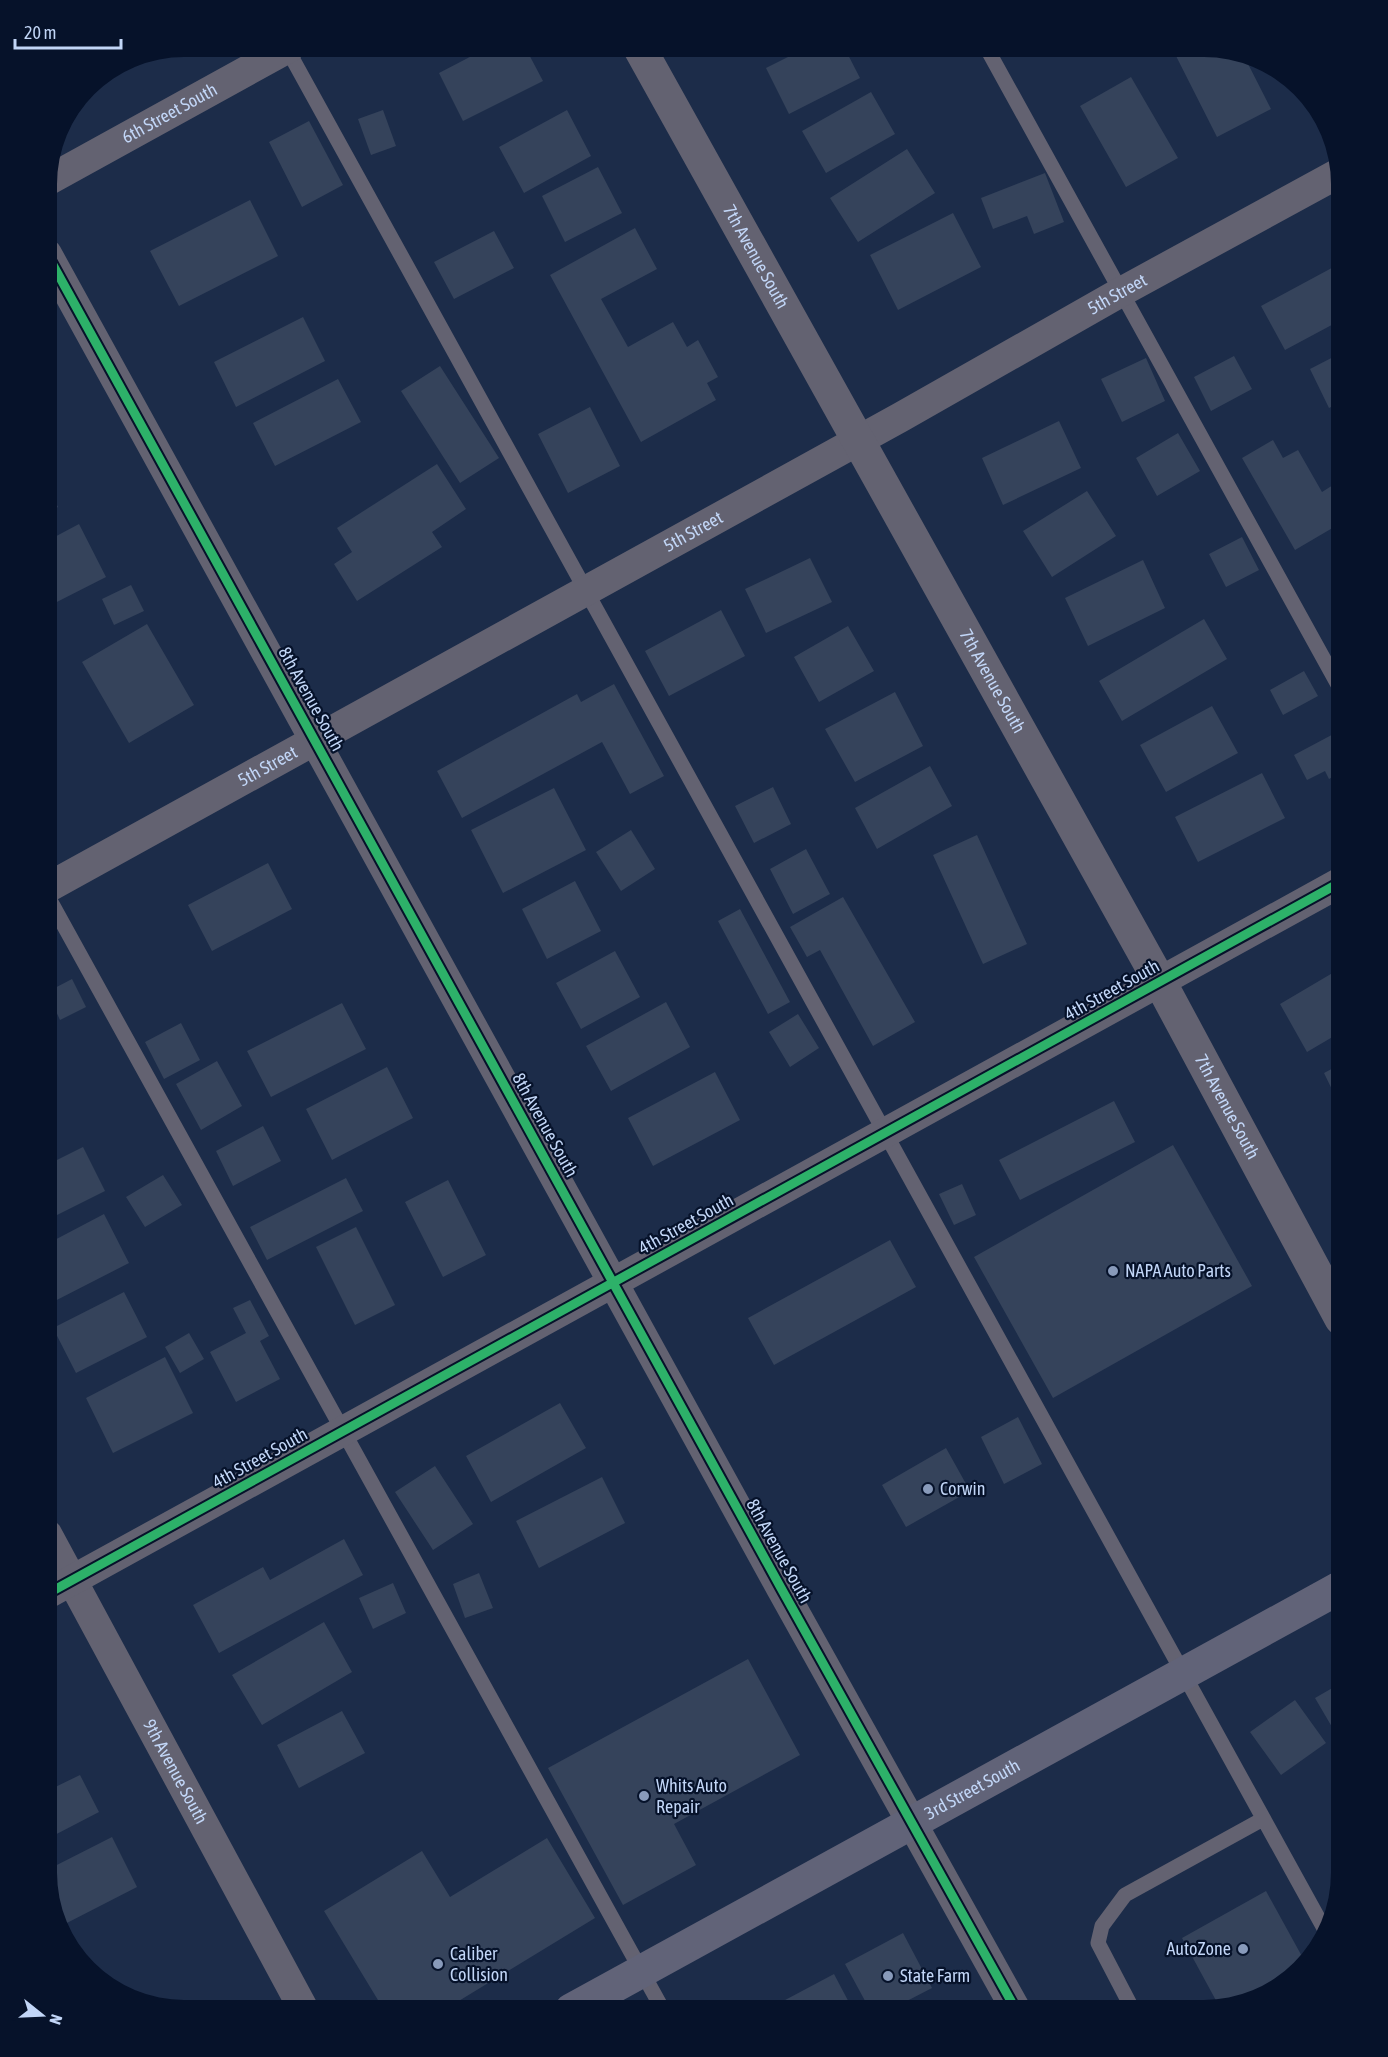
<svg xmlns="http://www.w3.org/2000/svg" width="1388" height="2057" viewBox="0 0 1388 2057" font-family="'Asap Condensed',sans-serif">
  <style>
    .building { fill: #35435b }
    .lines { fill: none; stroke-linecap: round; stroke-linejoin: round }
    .service { stroke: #636271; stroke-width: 15 }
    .minor { stroke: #636271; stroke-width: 30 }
    .tertiary { stroke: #636271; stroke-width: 33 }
    .primary { stroke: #616378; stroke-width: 33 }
    .cycleway-casing { stroke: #06122a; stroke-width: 13 }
    .cycleway { stroke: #2db169; stroke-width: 9 }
    .poi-dot { fill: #889aba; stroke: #06122a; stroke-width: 2 }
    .labels { text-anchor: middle; stroke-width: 4.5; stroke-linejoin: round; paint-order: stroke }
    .street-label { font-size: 18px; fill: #c2d6f7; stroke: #06122a }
    .poi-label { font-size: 18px; fill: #c2d6f7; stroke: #06122a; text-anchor: start }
  </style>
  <rect width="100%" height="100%" fill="#1c2c49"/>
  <path class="building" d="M489 47H525L543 81 463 121 439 73Z
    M808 47H844L860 78 789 114 766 68Z
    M1195 47H1212L1244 56 1271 109 1217 137 1176 56Z
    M1131 77 1178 158 1126 187 1080 106Z
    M871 92 895 134 826 173 802 131Z
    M383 110 396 146 371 155 358 119Z
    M567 110 591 156 524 193 499 147Z
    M309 121 343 185 302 207 269 142Z
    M907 149 935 193 858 242 830 198Z
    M598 167 622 213 565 242 542 196Z
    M1045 173 1064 222 1034 234 1027 216 993 229 981 198Z
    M250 200 278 256 179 306 150 251Z
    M953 213 981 267 898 310 870 255Z
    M635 228 657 269 601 299 628 347 673 322 687 347 698 340 718 377 707 383 716 400 641 442 550 275Z
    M494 231 514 268 454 299 434 262Z
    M1341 263V320L1285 350 1261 306Z
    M303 317 325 361 236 407 214 362Z
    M1341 353V402L1329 408 1310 369Z
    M1234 356 1252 389 1211 411 1194 377Z
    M1146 358 1165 401 1122 422 1101 379Z
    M440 366 499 458 460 483 401 391Z
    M338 379 361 422 275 466 253 423Z
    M590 407 620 466 568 493 538 434Z
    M1059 421 1081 468 1003 505 982 458Z
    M1178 433 1200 471 1157 496 1136 458Z
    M1273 440 1283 458 1298 450 1322 492 1341 480V523L1295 550 1242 458Z
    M437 464 466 509 432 532 442 547 357 601 334 564 352 552 337 528Z
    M47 486 58 507 47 513Z
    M1087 491 1116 536 1052 577 1023 531Z
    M79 524 106 577 47 607V541Z
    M1242 537 1259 570 1226 587 1209 554Z
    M810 558 832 602 766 633 745 589Z
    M1143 560 1165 608 1088 646 1065 598Z
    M131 585 144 611 114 625 102 599Z
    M721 610 745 656 669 696 645 651Z
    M1204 619 1227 659 1122 721 1099 681Z
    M147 624 194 705 129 743 82 662Z
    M848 626 874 671 819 702 794 657Z
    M1304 671 1318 696 1283 715 1270 690Z
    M614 684 664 776 630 794 602 742 462 818 437 771 577 694 581 702Z
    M895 692 923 746 855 782 825 729Z
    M1212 706 1238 753 1166 792 1140 745Z
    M1341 730V772L1329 779 1325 771 1307 780 1294 755Z
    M930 766 952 806 877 849 855 808Z
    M1262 773 1285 818 1198 862 1175 817Z
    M773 787 791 824 754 843 735 806Z
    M554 788 586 850 503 893 471 830Z
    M631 830 655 869 621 891 596 852Z
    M977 835 1027 944 983 964 933 855Z
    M806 849 830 894 793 914 770 869Z
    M268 863 292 909 212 951 188 905Z
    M575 881 601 931 547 959 522 909Z
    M843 897 915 1022 873 1046 820 950 807 957 790 927Z
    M740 909 790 1002 768 1014 718 921Z
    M615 951 640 997 581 1029 556 983Z
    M1341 968V1032L1307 1052 1280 1004Z
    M72 979 86 1007 60 1020 47 992Z
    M666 1002 690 1047 611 1091 586 1046Z
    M342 1003 366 1049 271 1097 247 1051Z
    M798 1014 819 1048 790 1067 769 1032Z
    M181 1023 200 1060 164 1079 145 1042Z
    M217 1061 242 1106 201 1130 176 1084Z
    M1341 1064V1108L1324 1073Z
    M387 1067 413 1118 332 1160 306 1109Z
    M715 1072 740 1120 653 1166 628 1118Z
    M1114 1101 1135 1142 1020 1200 999 1160Z
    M263 1126 281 1161 233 1186 216 1151Z
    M1173 1145 1252 1286 1053 1398 974 1257Z
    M83 1147 105 1191 47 1220V1165Z
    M163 1175 182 1205 145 1227 126 1197Z
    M346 1178 363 1211 267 1260 250 1227Z
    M448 1180 486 1255 443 1277 405 1202Z
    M962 1184 976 1215 954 1225 939 1194Z
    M104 1214 129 1263 47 1305V1244Z
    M356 1227 395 1305 355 1325 316 1247Z
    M890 1240 916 1287 774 1365 748 1318Z
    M124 1292 147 1337 76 1373 53 1328Z
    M250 1300 269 1336 260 1341 280 1379 236 1402 210 1352 246 1333 233 1308Z
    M189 1333 204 1359 180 1373 165 1347Z
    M165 1357 193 1413 113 1453 86 1398Z
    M560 1403 586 1448 491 1502 466 1456Z
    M1018 1417 1042 1464 1004 1484 981 1437Z
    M946 1448 970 1491 906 1527 882 1485Z
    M435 1466 473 1524 433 1550 395 1492Z
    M602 1477 625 1523 539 1568 516 1521Z
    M344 1539 363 1575 219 1653 193 1605 263 1567 270 1580Z
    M479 1573 493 1608 465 1618 453 1584Z
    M393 1583 406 1613 373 1629 359 1598Z
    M324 1622 352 1672 262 1725 232 1675Z
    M748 1659 800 1755 674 1824 696 1865 623 1905 548 1768Z
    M1341 1683V1737L1339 1739 1315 1698Z
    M1295 1700 1326 1743 1281 1775 1250 1732Z
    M342 1711 365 1753 299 1788 277 1745Z
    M80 1775 99 1812 47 1839V1791Z
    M112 1837 137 1887 61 1926 47 1870Z
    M547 1838 595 1918 444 2010H384L324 1911 422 1851 450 1897Z
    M1266 1891 1304 1960 1272 1992 1219 2006 1182 1938Z
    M903 1933 932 1988 903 2003 907 2010H870L845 1964Z
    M834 1974 853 2010H774L772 2007Z"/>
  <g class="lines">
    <path class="service" d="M286 47 1326 1932
      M986 47 1341 690
      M47 895 663 2010
      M1133 2010 1098 1943 1102 1926 1125 1895 1263 1819"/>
    <g class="minor">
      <path id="s1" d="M47 181 290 47"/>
      <path d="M47 254 781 1588 1016 2010"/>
      <path id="s2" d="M47 888 901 417 1121 292 1339 173"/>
      <path id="s3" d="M47 1534 304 2010"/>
      <path d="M47 1594 1341 882"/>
    </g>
    <path class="tertiary" id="s4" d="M639 47 1160 982 1341 1319"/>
    <path class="primary" id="s5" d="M571 2010 1341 1587"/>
    <defs>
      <path id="cycleway" d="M47 254 781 1588 1016 2010
        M47 1594 1341 882"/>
    </defs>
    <use href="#cycleway" class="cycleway-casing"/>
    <use href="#cycleway" class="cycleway"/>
  </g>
  <g class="poi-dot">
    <circle cx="1113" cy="1271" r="6"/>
    <circle cx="928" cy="1489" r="6"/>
    <circle cx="644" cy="1796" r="6"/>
    <circle cx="1243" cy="1949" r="6"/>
    <circle cx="438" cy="1964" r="6"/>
    <circle cx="888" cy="1976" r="6"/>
  </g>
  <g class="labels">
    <g class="street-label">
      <text dy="6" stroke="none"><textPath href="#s1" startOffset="140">6th Street South</textPath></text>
      <text dy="6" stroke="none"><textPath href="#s4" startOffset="240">7th Avenue South</textPath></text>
      <text dy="6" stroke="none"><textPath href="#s2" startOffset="1224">5th Street</textPath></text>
      <text dy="6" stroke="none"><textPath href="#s2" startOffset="738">5th Street</textPath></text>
      <text dy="6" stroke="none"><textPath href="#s4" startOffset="726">7th Avenue South</textPath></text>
      <text transform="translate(311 699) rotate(61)" y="6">8th Avenue South</text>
      <text dy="6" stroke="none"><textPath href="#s2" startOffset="252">5th Street</textPath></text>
      <text transform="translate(1112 990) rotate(-29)" y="6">4th Street South</text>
      <text dy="6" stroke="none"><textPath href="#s4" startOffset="1212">7th Avenue South</textPath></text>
      <text transform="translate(545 1125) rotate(61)" y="6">8th Avenue South</text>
      <text transform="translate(686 1224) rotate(-29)" y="6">4th Street South</text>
      <text transform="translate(260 1458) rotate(-29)" y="6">4th Street South</text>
      <text transform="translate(779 1551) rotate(61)" y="6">8th Avenue South</text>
      <text dy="6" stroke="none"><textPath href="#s3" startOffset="270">9th Avenue South</textPath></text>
      <text dy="6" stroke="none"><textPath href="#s5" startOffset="458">3rd Street South</textPath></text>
    </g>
    <g class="poi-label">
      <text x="1125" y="1277">NAPA Auto Parts</text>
      <text x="940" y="1495">Corwin</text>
      <text x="656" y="1792">Whits Auto<tspan x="656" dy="21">Repair</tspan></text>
      <text x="1231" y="1955" text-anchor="end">AutoZone</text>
      <text x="450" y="1960">Caliber<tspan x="450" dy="21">Collision</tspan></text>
      <text x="900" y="1982">State Farm</text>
    </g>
  </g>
  <path d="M0 0H1388V2057H0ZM184 57H1204A127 127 0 0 1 1331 184V1873A127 127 0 0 1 1204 2000H184A127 127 0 0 1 57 1873V184A127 127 0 0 1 184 57Z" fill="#06122a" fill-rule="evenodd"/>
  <g transform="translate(42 2015) rotate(108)" stroke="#06122a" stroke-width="4.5" paint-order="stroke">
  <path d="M0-4.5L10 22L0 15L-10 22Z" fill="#c2d6f7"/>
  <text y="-9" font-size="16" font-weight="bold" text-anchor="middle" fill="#c2d6f7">N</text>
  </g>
  <path d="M15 39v9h106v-9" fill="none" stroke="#c2d6f7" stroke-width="3"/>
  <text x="24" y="39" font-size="18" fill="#c2d6f7" stroke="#06122a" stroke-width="4.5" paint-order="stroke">20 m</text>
</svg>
